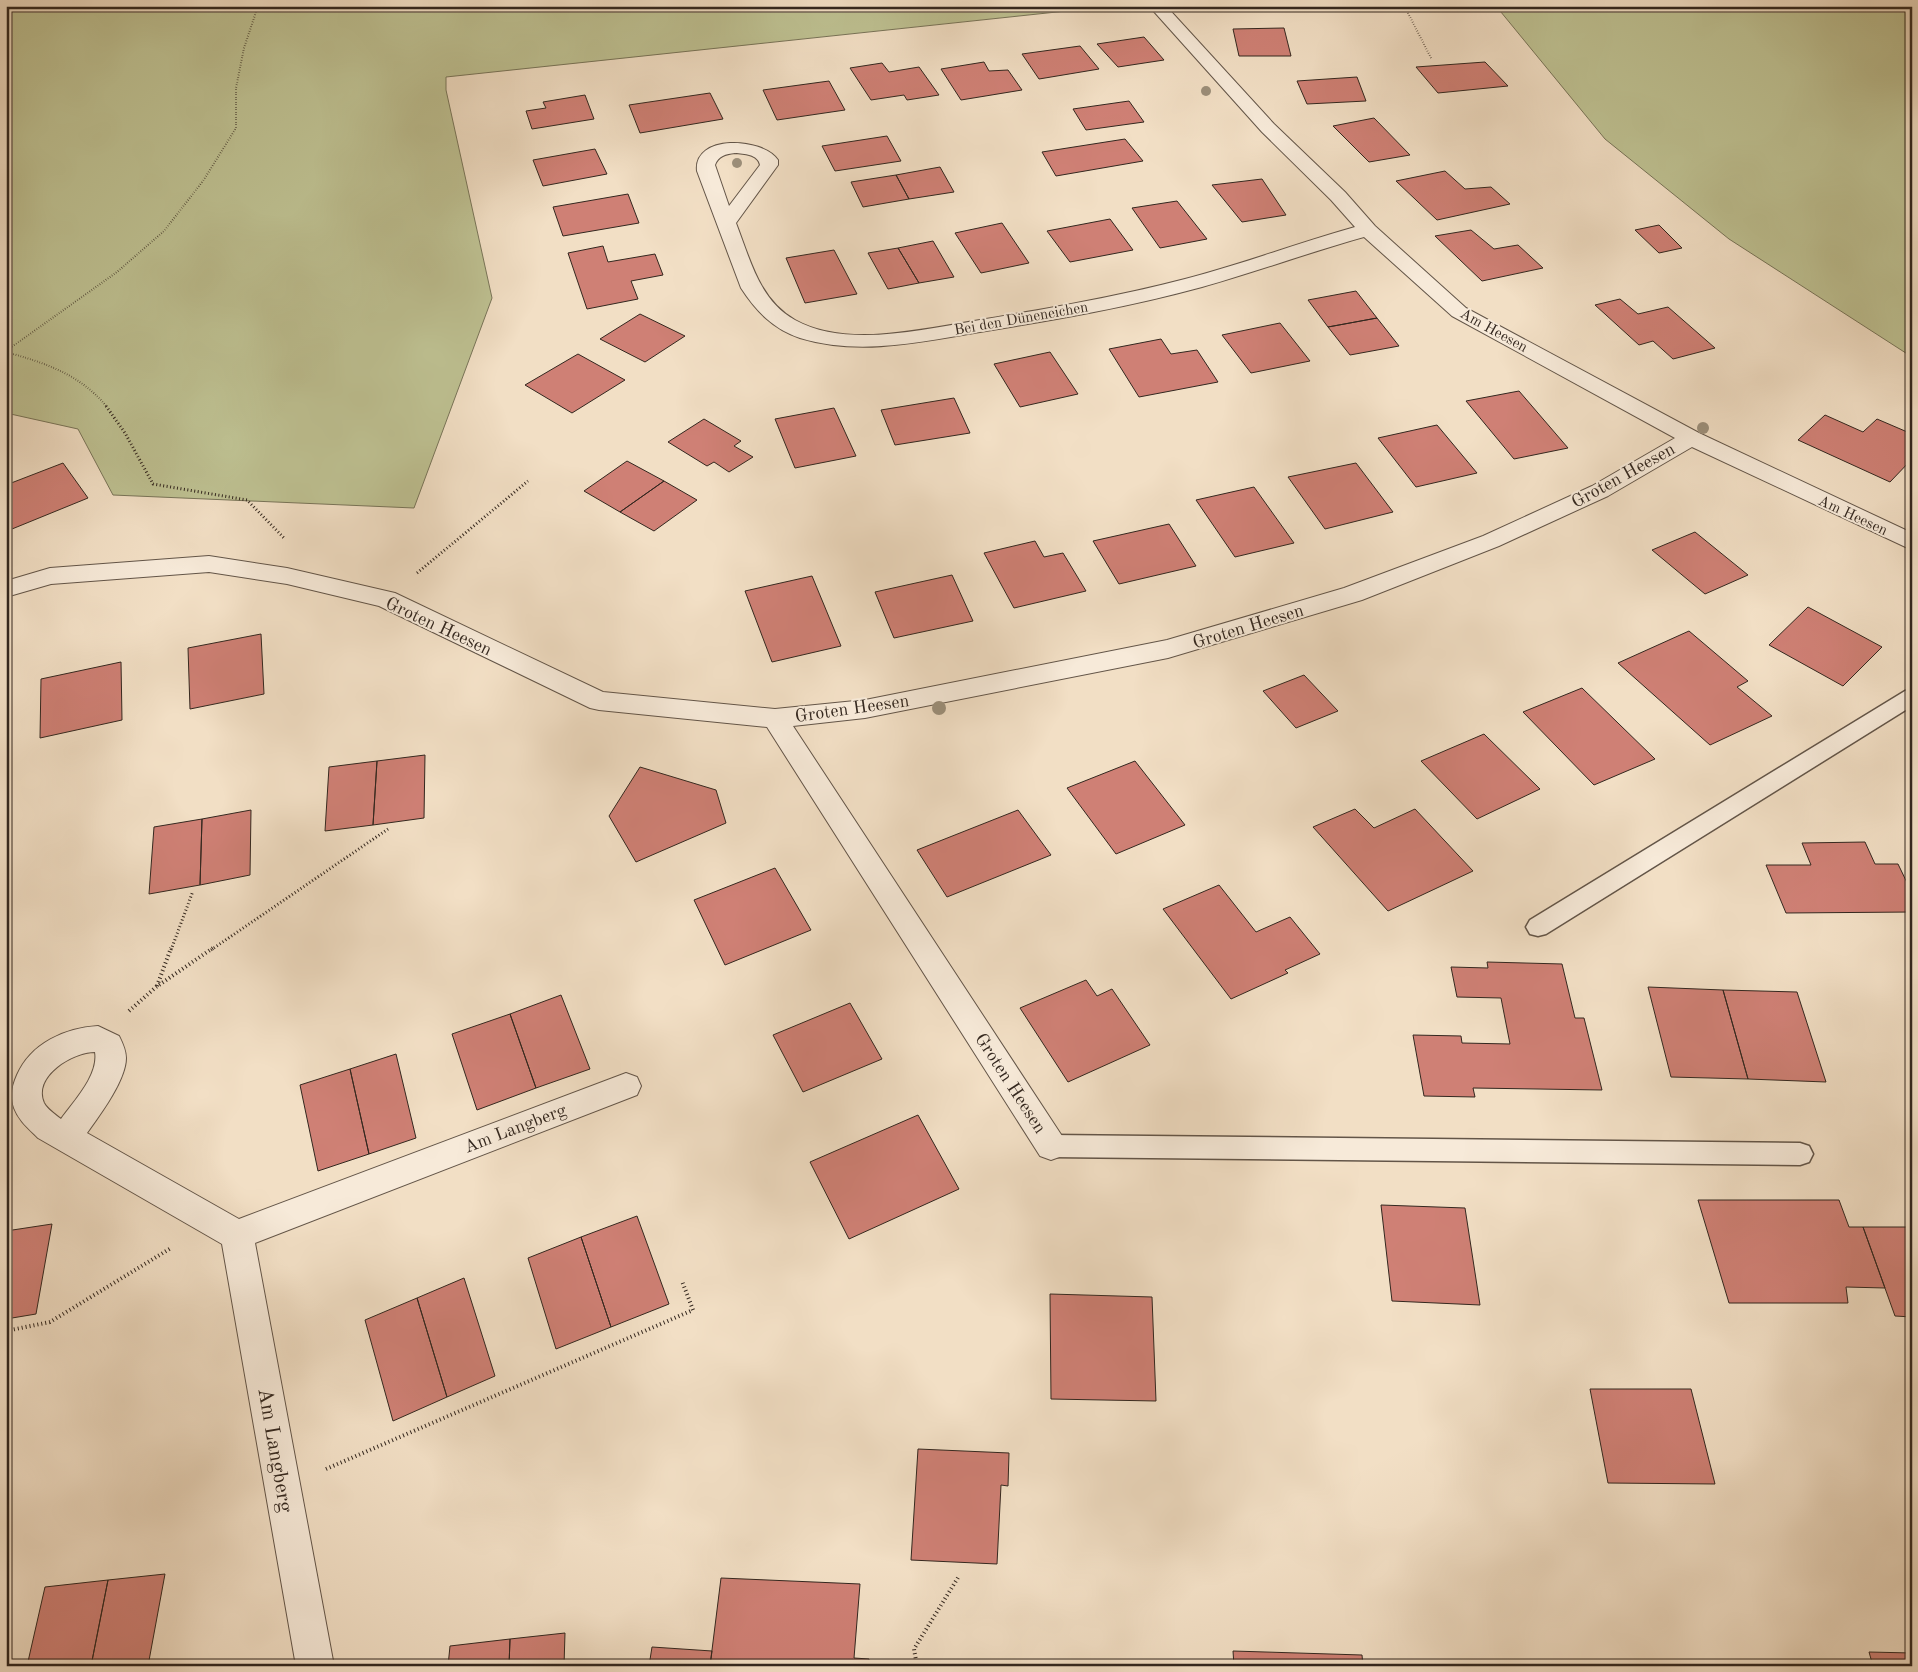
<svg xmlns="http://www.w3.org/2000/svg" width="1918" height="1672" viewBox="0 0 1918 1672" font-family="'Old Standard TT',serif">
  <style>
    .green { fill: #bec192; stroke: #787458 }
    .building { fill: #cf8075; stroke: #33271f }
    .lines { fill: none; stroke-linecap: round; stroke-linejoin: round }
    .service-casing { stroke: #635548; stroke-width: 3 }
    .minor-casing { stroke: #635548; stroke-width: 2 }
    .path-far2 { stroke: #33271f; stroke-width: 2; stroke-dasharray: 0.5 2; stroke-linecap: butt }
    .path-far1 { stroke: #33271f; stroke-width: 3; stroke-dasharray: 1 2.5; stroke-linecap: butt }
    .path { stroke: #33271f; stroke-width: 4; stroke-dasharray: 1 3; stroke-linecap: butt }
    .service { fill: #f7ead9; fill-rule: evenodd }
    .minor { fill: #f7ead9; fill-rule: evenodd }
    .tree { fill: #9c8f7a }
    .labels { text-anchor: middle; stroke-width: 4; stroke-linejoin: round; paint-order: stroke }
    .far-street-label { font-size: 15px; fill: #33271f; stroke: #f7ead9 }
    .street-label { font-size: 18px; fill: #33271f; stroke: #f7ead9 }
    .near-street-label { font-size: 21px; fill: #33271f; stroke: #f7ead9 }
  </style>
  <rect width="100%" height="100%" fill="#f2dfc5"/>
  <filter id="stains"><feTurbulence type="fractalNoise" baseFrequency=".004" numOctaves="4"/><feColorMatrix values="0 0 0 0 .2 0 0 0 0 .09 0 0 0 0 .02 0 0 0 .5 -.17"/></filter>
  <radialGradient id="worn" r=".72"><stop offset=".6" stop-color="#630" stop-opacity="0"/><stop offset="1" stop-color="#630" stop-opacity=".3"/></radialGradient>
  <path class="green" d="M6 6H1113L446 77V90L492 298 414 508 113 495 78 429 6 413Z
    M1496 6H1912V357L1729 239 1605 139Z"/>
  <path class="building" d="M1284 28 1291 56H1239L1233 29Z
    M1144 37 1164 60 1118 67 1097 44Z
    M1080 46 1099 69 1039 79 1022 54Z
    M984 62 989 71 1008 70 1022 90 961 100 941 69Z
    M1485 62 1508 86 1438 93 1416 67Z
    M882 63 889 72 919 67 939 95 907 100 904 95 871 100 850 68Z
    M1357 77 1366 101 1307 104 1297 81Z
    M829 81 845 110 777 120 763 90Z
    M710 93 723 119 640 133 629 105Z
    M585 95 594 119 532 129 526 111 546 108 543 102Z
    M1129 101 1144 122 1086 130 1073 109Z
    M1374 118 1410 155 1369 162 1333 126Z
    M887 136 901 161 835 171 822 146Z
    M1125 139 1143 161 1056 176 1042 152Z
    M595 149 607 174 543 186 533 160Z
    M940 167 954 192 909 199 896 175Z
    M1445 171 1465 189 1491 187 1510 204 1437 220 1396 181Z
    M896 175 909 199 863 207 851 182Z
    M1262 179 1286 215 1242 222 1212 185Z
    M628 194 639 223 563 236 553 207Z
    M1177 201 1207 239 1160 248 1132 208Z
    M1110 219 1133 250 1070 262 1047 231Z
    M1002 223 1029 263 981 273 955 233Z
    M1659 225 1682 248 1659 253 1635 230Z
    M1471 230 1494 249 1518 245 1543 268 1482 281 1435 236Z
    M933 241 954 277 919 283 898 248Z
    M603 246 608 262 655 254 663 275 631 281 638 299 587 309 568 253Z
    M898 248 919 283 888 289 868 253Z
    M834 250 857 294 805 303 786 258Z
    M1356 291 1377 318 1328 327 1308 300Z
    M1620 299 1638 314 1668 307 1715 348 1673 359 1653 341 1639 345 1595 305Z
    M640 314 685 336 645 362 600 339Z
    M1377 318 1399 346 1350 355 1328 327Z
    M1280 323 1310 361 1251 373 1222 335Z
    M1161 339 1171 354 1197 350 1218 382 1139 397 1109 349Z
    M1050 352 1078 394 1020 407 994 364Z
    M578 354 625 380 572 413 525 385Z
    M1519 391 1568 448 1514 459 1466 401Z
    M954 398 970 433 895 445 881 410Z
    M834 408 856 456 795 468 775 419Z
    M1825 415 1863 432 1877 419 1912 434V459L1890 482 1798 440Z
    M704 419 741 441 734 446 753 457 729 472 714 462 707 466 668 442Z
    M1437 425 1477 473 1416 487 1378 438Z
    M627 461 664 481 620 512 584 491Z
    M63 463 88 498 12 529 6 521V485Z
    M1356 463 1393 512 1325 529 1288 477Z
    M664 481 697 500 654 531 620 512Z
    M1254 487 1294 543 1235 557 1196 500Z
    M1169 524 1196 566 1119 584 1093 541Z
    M1695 532 1748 575 1705 594 1652 550Z
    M1035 541 1044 557 1063 553 1086 591 1014 608 984 553Z
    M952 575 973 621 894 638 875 592Z
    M812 576 841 646 772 662 745 591Z
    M1808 607 1882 647 1843 686 1769 645Z
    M1689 631 1748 681 1737 687 1772 716 1710 745 1618 663Z
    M261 634 264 694 190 709 188 648Z
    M121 662 122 720 40 738 41 679Z
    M1304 675 1338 711 1296 728 1263 691Z
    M1582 688 1655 759 1594 785 1523 712Z
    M1484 734 1540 789 1477 819 1421 761Z
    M425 755 424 818 373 825 377 761Z
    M377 761 373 825 325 831 329 767Z
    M1135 761 1185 825 1116 854 1067 788Z
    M640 767 716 790 726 823 636 862 609 816Z
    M1355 809 1374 828 1415 809 1473 871 1388 911 1313 827Z
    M251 810 250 875 200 885 202 819Z
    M1018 810 1051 855 947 897 917 850Z
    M202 819 200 885 149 894 154 827Z
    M1865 842 1875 864H1898L1912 893V912L1786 913 1766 865H1811L1802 843Z
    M775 868 811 930 725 965 694 900Z
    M1219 885 1256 932 1290 917 1320 954 1285 970 1288 973 1231 999 1163 909Z
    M1487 962 1562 964 1575 1018H1584L1602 1090 1473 1088 1475 1097 1424 1096 1413 1035 1461 1036 1462 1043 1510 1044 1501 998 1457 997 1451 967 1488 968Z
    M1086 980 1097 996 1112 989 1150 1045 1068 1082 1020 1008Z
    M1648 987 1723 990 1748 1079 1671 1077Z
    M1723 990 1797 992 1826 1082 1748 1079Z
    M561 995 590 1069 536 1088 510 1014Z
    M850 1003 882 1059 803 1092 773 1035Z
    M510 1014 536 1088 477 1110 452 1034Z
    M396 1054 416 1138 369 1154 350 1069Z
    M350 1069 369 1154 318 1171 300 1085Z
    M918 1115 959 1189 849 1239 810 1162Z
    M1698 1200H1839L1849 1227H1863L1885 1288 1846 1287 1848 1303H1729Z
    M1381 1205 1465 1208 1480 1305 1392 1301Z
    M637 1216 669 1304 611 1327 581 1237Z
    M52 1224 36 1314 6 1319V1231Z
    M1863 1227H1912V1317L1895 1316Z
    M581 1237 611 1327 556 1349 528 1258Z
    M464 1278 495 1376 447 1397 417 1298Z
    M1050 1294 1152 1297 1156 1401 1051 1399Z
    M417 1298 447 1397 393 1421 365 1320Z
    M1590 1389H1691L1715 1484 1608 1483Z
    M918 1449 1009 1453 1008 1486 1001 1485 997 1564 911 1560Z
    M165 1574 148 1666H91L108 1580Z
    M721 1578 860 1584 854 1658 869 1659 868 1666H710Z
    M108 1580 91 1666H27L45 1587Z
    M565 1633 564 1666H509L510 1639Z
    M510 1639 509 1666H448L450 1646Z
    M652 1647 712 1651 710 1666H649Z
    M1233 1651 1362 1655 1363 1666H1234Z
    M1869 1652 1912 1653V1666H1873Z
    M1532 1662 1587 1663V1666H1533Z"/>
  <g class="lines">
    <defs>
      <path id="service" d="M1912 689V706L1546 934 1538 936 1530 934 1526 927 1530 920 1905 691Z
        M1051 1135 1800 1143 1809 1146 1813 1154 1809 1162 1800 1165 1051 1157 1042 1154 1038 1146 1042 1138Z"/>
      <path id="minor" d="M1149 6H1166L1274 124 1345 192 1375 226 1466 308 1699 433 1912 533V550L1692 447 1608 496 1499 546 1362 600 1168 658 865 718 793 726 1062 1136 1067 1146 1062 1156 1051 1160 1040 1156 767 727 599 710 590 708 379 606 287 584 209 572 51 584 6 597V581L50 568 209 556 287 568 395 593 603 692 775 709 865 700 1167 640 1344 588 1483 536 1592 486 1675 438 1452 316 1364 237C1310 252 1256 272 1202 287 1129 307 1054 320 980 332 921 342 859 356 800 338 773 329 756 311 741 288L697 171C693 134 762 137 778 160V165L736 223C750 259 759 300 795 320 845 348 921 330 974 321 1045 309 1116 297 1185 279 1243 264 1298 243 1355 227L1331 200 1262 132ZM735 153C744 154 758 154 760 165L729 206 715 165C718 156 726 154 735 153Z
        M98 1026 119 1036C122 1042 126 1050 126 1058 126 1080 100 1115 87 1133L239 1219 626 1073 637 1077 641 1086 637 1095 255 1243 334 1666H296L222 1244 38 1138C28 1128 19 1121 14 1108 10 1096 12 1086 17 1075 31 1043 65 1028 98 1026ZM95 1052C99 1075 74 1101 61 1119 56 1115 47 1109 44 1103 32 1076 73 1052 95 1052Z"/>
    </defs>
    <use href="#service" class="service-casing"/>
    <use href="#minor" class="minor-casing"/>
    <path class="path-far2" d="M1408 13 1431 58
      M6 351 117 272 164 231 203 181 236 128V88L244 48 258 6
      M6 352C45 363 80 374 107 407"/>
    <path class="path-far1" d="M106 406 125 433 153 484 247 500 284 538
      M417 573 528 481
      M171 950 193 891
      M211 950 388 829"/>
    <path class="path" d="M157 986 171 948
      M129 1011 156 987 213 948
      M6 1331 50 1322 171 1248
      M326 1469 693 1310 682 1281
      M917 1666 914 1649 959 1576"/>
    <use href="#service" class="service"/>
    <use href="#minor" class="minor"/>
  </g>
  <g class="tree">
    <circle cx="1206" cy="91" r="5"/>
    <circle cx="737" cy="163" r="5"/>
    <circle cx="1703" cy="428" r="6"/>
    <circle cx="939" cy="708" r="7"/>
  </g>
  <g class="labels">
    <g class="far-street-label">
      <text transform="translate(1021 318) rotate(-10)" y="5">Bei den Düneneichen</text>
      <text transform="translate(1494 330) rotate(29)" y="5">Am Heesen</text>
      <text transform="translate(1853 515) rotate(25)" y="5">Am Heesen</text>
    </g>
    <g class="street-label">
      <text transform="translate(1623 475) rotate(-29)" y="6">Groten Heesen</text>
      <text transform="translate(439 626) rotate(25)" y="6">Groten Heesen</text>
      <text transform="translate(1248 626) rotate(-17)" y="6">Groten Heesen</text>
      <text transform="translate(852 708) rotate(-8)" y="6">Groten Heesen</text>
      <text transform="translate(1011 1083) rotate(57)" y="6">Groten Heesen</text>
      <text transform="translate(515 1128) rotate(-21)" y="6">Am Langberg</text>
    </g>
    <g class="near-street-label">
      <text transform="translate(276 1450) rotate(80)" y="7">Am Langberg</text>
    </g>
  </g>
  <rect width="1918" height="1672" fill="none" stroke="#f2dfc5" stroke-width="25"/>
  <rect x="8" y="8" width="1903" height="1657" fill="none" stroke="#33271f" stroke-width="2.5"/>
  <rect x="12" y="12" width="1893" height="1647" fill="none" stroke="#33271f"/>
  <rect width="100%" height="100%" filter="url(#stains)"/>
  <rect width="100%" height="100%" fill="url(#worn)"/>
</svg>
